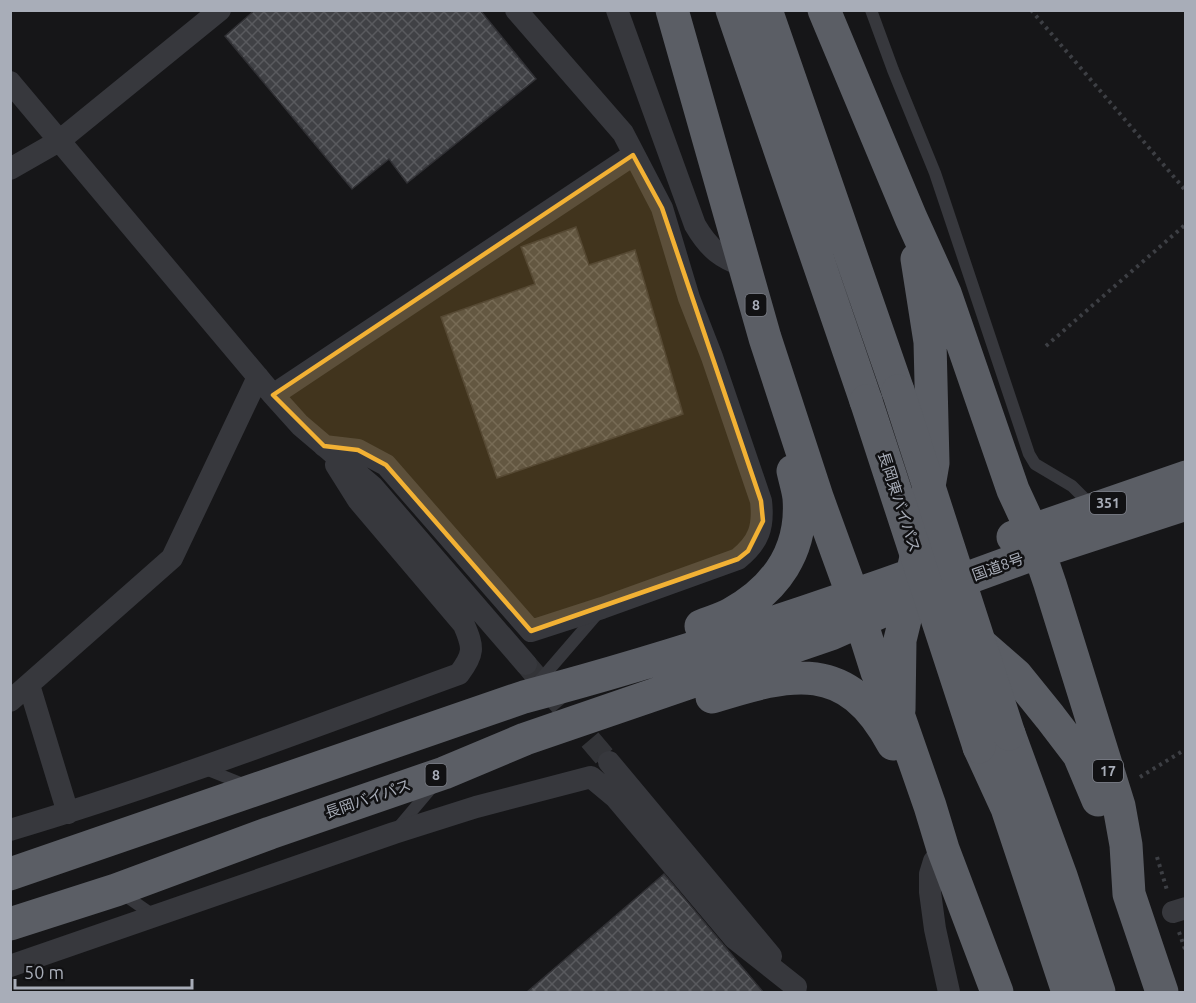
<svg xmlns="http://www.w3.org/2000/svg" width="1196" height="1003" viewBox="0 0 1196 1003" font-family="Ubuntu,'Noto Sans JP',sans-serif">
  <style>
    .building { fill: url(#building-cross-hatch); stroke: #303034; stroke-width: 1.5 }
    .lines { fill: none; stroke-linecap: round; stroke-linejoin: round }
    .minor-tunnel { stroke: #333438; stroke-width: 22; stroke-dasharray: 22 11; stroke-linecap: butt }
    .path { stroke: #3d3f44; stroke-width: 4; stroke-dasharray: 3 4.5; stroke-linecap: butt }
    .service { stroke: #37383d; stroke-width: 12 }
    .minor { stroke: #37383d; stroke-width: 22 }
    .trunk { stroke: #5b5e65; stroke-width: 33 }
    .trunk-bridge { stroke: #5b5e65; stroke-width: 33 }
    .marked { fill: #f2b134; fill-opacity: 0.2; stroke: #f2b134; stroke-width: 4.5; stroke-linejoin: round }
    .labels { text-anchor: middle; stroke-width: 5; stroke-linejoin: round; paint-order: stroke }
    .shield { fill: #111113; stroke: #7b7e86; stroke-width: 1.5 }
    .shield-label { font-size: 14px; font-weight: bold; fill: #a8adb8 }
    .street-label { font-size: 15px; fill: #a8adb8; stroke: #111113 }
  </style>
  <defs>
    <pattern id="building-cross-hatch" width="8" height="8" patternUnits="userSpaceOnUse" patternTransform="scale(1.5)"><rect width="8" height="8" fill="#404145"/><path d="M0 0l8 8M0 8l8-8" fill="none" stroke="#595a5e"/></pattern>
  </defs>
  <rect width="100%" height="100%" fill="#161618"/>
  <path class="building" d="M255 10H480L536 79 407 183 389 159 352 189 225 36Z
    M576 227 589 265 635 250 683 414 497 478 441 317 535 284 521 247Z
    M664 874 763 992H527Z"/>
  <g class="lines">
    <path class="minor-tunnel" d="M526 664 609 762"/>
    <path class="path" d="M1031 10 1186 191
      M1046 346 1186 224
      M1140 777 1186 749
      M1157 857 1167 890
      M1179 932 1186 952"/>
    <path class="service" d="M871 10 893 70 935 173 1029 454 1035 464 1072 486 1093 507
      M535 686 598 613
      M203 768 248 786
      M397 829 434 785
      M120 892 153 915"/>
    <path class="minor" d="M617 10 695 225C709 249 721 258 746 267
      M10 82 273 395 300 425 373 487 526 664
      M10 169 59 141 220 10
      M273 395 633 155
      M324 446 358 450 386 465 531 631 602 608 738 559C759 542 764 527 761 501L712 357 689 298 662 208 623 133 516 10
      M29 685 68 813
      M10 701 172 558 258 377
      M609 762 771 956
      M10 830C162 785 310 728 459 674 474 654 474 648 464 625L358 500 336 465
      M943 849 934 861 930 874V892L935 929 949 992
      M1173 912 1186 908
      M10 966 394 833 476 807 591 777 615 797 734 938 796 987"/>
    <path class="trunk" d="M672 10 765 338 817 497 853 596 877 672 899 717 930 806 943 849 997 992
      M732 10 866 401
      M766 10 898 391
      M824 10 911 218 945 293 1013 490 1032 531 1050 584 1119 806 1126 845 1129 894 1162 992
      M1013 537 1186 477
      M701 626C710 622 722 619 731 614 776 589 803 551 799 498 798 489 795 480 793 471
      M969 634 1016 675 1050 717 1079 755 1098 800
      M712 697C792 672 847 658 893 744
      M899 710 900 640 910 599 912 575 920 539 933 463 930 342 917 259
      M1009 734 1061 876 1099 992
      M979 747 1007 808 1068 992
      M10 874 524 697C661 661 797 616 931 568
      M10 924 116 890 270 833 444 773 525 739 831 634 910 599 1039 552 1186 504"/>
    <path class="trunk-bridge" d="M898 391 1009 734
      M866 401 979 747"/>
  </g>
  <path class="marked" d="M633 155 662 208 761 501 763 521 748 551 738 559 531 631 386 465 358 450 324 446 273 395Z"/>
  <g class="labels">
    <g class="shield">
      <rect x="745.5" y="294" width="21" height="22" rx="4.5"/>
      <rect x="1090" y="492" width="36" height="22" rx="4.5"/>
      <rect x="1093" y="760" width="30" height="22" rx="4.5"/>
      <rect x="425.5" y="764" width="21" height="22" rx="4.5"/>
    </g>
    <g class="shield-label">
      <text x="756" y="310">8</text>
      <text x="1108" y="508">351</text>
      <text x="1108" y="776">17</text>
      <text x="436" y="780">8</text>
    </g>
    <g class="street-label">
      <text transform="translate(899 502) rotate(72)" y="5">長岡東バイパス</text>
      <text transform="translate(998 567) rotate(-20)" y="5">国道8号</text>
      <text transform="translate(368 799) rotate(-19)" y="5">長岡バイパス</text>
    </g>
  </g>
  <rect width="1196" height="1003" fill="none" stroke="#a8adb8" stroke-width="24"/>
  <path d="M15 979v9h177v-9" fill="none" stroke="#a8adb8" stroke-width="3"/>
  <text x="24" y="979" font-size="18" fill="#a8adb8" stroke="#111113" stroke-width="4.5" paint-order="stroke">50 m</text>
</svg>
